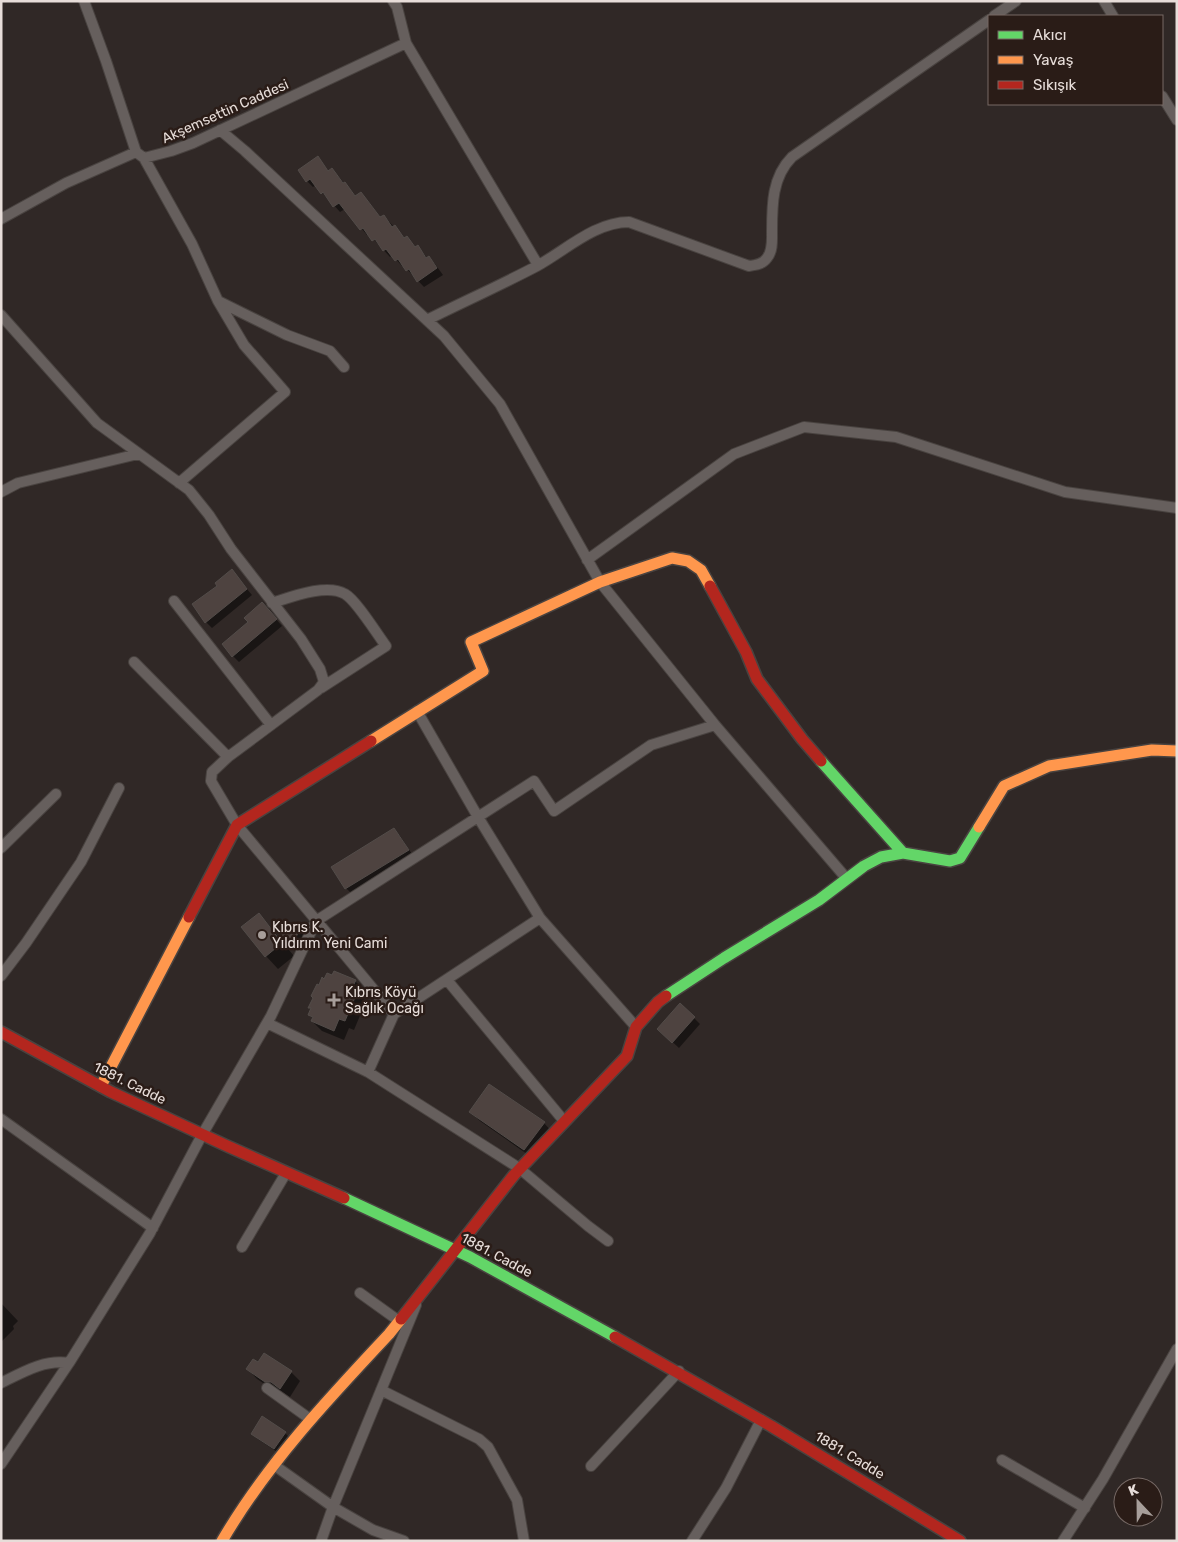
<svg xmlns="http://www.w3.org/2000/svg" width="1178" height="1542" viewBox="0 0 1178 1542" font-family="Rubik,sans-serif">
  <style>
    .shadow { fill: #0007 }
    .building { fill: #4e4340; stroke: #524c49 }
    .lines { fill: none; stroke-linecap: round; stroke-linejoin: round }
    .street-casing { stroke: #494340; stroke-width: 12 }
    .fast-casing { stroke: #494340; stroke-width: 14 }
    .slow-casing { stroke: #494340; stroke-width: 14 }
    .jam-casing { stroke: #494340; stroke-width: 14 }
    .street { stroke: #665f5d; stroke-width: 10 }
    .fast { stroke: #63d668; stroke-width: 11 }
    .slow { stroke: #ff974d; stroke-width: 11 }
    .jam { stroke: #b3261e; stroke-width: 11 }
    .poi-dot { fill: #a79e9a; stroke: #2a1c17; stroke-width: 2 }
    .labels { text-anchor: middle; stroke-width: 5; stroke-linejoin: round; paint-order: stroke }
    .street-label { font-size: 14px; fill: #e7ddd9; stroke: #2a1c17 }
    .poi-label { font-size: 14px; fill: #e7ddd9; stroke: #2a1c17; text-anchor: start }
  </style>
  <rect width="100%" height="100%" fill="#302826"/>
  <path class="shadow" d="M318 158 329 172 332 170 338 176 356 197 367 200 381 218 384 216 405 239 407 238 416 248 418 247 428 259 429 258 435 264 443 275 424 287 403 265 402 266 392 255 390 257 369 234 367 235 345 209 340 212 316 185 313 187 307 181 300 170Z
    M237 577 252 595 212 628 206 622 219 586Z
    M268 610 282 626 239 662 233 656Z
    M394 830 400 836 414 857 352 894 346 888Z
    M259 915 271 928 294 956 278 969 266 956Z
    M299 930 305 936 299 948 288 943 282 937Z
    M355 981 365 991 362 998 365 1000 363 1004 364 1006 354 1030 349 1028 344 1040 322 1031 312 1021 313 1018 309 1014 311 1009 310 1008Z
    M694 1018 700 1024 679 1048 665 1035Z
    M471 1112 544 1123 553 1133 534 1159 480 1121Z
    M1 1303 18 1321 13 1326 14 1329 1 1342Z
    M248 1369 291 1372 300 1381 290 1397 281 1391H275L257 1379Z
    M252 1433H285L291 1439 280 1454 258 1439Z"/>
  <path class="building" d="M318 156 328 171 332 168 343 183 345 182 355 196 361 192 380 217 384 215 392 227 395 225 404 238 407 236 415 247 418 245 426 258 429 256 437 268 417 282 409 269 406 271 398 259 395 261 386 249 383 251 375 239 372 241 363 228 360 230 339 203 333 207 323 192 321 194 310 179 306 182 298 170Z
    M232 569 247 589 205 623 192 604 217 586 215 583Z
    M262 602 277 619 232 657 222 644 248 622 244 618Z
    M394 828 409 850 345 889 331 867Z
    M259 913 282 943 265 957 241 927Z
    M288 923 300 929 293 943 281 937Z
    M334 971 356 980 352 988 356 990 354 994 356 995 345 1021 339 1019 334 1031 311 1021 313 1017 308 1015 311 1008H308L313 998 311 996 317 984 319 985 322 977 324 979 327 973 332 975Z
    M680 1003 695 1017 672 1043 657 1029Z
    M489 1084 545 1122 524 1150 469 1112Z
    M264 1353 292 1371 280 1389 271 1382H265L246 1369 253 1359 258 1362Z
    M262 1416 286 1432 274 1449 251 1434Z"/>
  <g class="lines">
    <defs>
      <path id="street" d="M84 1 106 61 136 152
        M393 1 397 7 406 43 538 265
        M1104 1 1113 16
        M994 16 1016 1
        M1162 96 1177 120
        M220 130 245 151 444 336 500 404 600 582 715 725 847 879
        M144 158 192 244 218 301 244 345 285 392 179 483
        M1 219 66 183 136 152 144 158 171 151 193 143 406 43
        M218 301 287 335 330 351 344 367
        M1 315 97 423 189 490 209 515 231 549 301 639 320 669 324 682 318 690 228 757 212 772 211 781 237 825 394 1014
        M427 320C463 302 501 285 537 266 566 250 595 222 629 222L749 266C756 265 763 264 767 258 773 251 772 240 772 231 772 205 772 177 792 157L989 20
        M1 492 18 483 138 454
        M587 560 734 454 804 427 896 437 1065 492 1177 508
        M174 601 271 725
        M272 603C291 597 327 583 345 594 356 600 377 634 386 646L321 688
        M134 662 228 757
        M417 711 478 817 540 918 636 1027
        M1 848 56 794
        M1 976 26 943 81 862 119 788
        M447 980 564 1121
        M267 1023 368 1072 519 1168 588 1226 608 1241
        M368 1072 394 1014 540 918
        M1 1119 153 1228
        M242 1247 286 1173
        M360 1293 399 1321
        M1 1383C23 1372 45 1359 69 1363
        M267 1388 310 1419
        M381 1390 479 1439 488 1447 517 1500 524 1541
        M1002 1460 1085 1508
        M1 1464 69 1363 150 1233 202 1135 271 1016 316 921 534 781 554 811 651 745 715 725
        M274 1465 333 1507 373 1530 404 1541
        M591 1466 679 1371
        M321 1541 333 1507 416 1305
        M692 1541 726 1488 761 1420
        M1063 1541 1103 1479 1177 1349"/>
      <path id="fast" d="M821 761 903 853
        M666 996 724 958 819 900 864 866 881 857 903 853 950 861 960 858 979 827
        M344 1198 470 1257 615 1337"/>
      <path id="slow" d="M371 741 483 671 471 642 600 582 672 558 688 561 701 570 710 586
        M979 827 1004 786 1049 766 1152 750 1177 751
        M101 1086 189 917
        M222 1541C267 1464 328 1399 389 1334L401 1319"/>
      <path id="jam" d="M710 586 746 652 757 679 802 739 821 761
        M189 917 237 825 371 741
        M1 1032 111 1092 225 1145 344 1198
        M401 1319 514 1175 627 1056 636 1027 658 1002 666 996
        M615 1337 771 1426 960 1541"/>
    </defs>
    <use href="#street" class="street-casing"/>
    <use href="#fast" class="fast-casing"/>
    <use href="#slow" class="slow-casing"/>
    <use href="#jam" class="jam-casing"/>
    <use href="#street" class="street"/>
    <use href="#fast" class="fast"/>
    <use href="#slow" class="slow"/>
    <use href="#jam" class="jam"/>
  </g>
  <g class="poi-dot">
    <circle cx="262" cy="935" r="5"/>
    <path d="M331.5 992.5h5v5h5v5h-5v5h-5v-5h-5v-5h5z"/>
  </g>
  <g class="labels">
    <g class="street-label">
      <text transform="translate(225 111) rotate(-24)" y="5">Akşemsettin Caddesi</text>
      <text transform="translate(130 1083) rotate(26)" y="5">1881. Cadde</text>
      <text transform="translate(497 1255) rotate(28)" y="5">1881. Cadde</text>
      <text transform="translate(850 1455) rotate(31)" y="5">1881. Cadde</text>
    </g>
    <g class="poi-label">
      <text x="272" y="932">Kıbrıs K.<tspan x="272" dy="16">Yıldırım Yeni Cami</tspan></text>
      <text x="345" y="997">Kıbrıs Köyü<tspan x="345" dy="16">Sağlık Ocağı</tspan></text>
    </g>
  </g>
  <rect width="1178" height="1542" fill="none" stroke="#e7ddd9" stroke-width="5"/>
  <rect x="988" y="15" width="175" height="90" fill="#2a1c17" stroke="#766965"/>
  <rect x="998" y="31" width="25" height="8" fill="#63d668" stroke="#766965"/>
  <text x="1033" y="40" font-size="15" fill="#e7ddd9">Akıcı</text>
  <rect x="998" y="56" width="25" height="8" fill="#ff974d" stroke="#766965"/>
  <text x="1033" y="65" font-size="15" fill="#e7ddd9">Yavaş</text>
  <rect x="998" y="81" width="25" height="8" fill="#b3261e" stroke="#766965"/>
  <text x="1033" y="90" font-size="15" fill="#e7ddd9">Sıkışık</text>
  <g transform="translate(1138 1502) rotate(338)"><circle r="24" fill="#2a1c17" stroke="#766965"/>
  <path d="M0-4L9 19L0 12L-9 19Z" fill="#a79e9a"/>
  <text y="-8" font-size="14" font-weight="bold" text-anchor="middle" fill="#e7ddd9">K</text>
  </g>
</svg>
